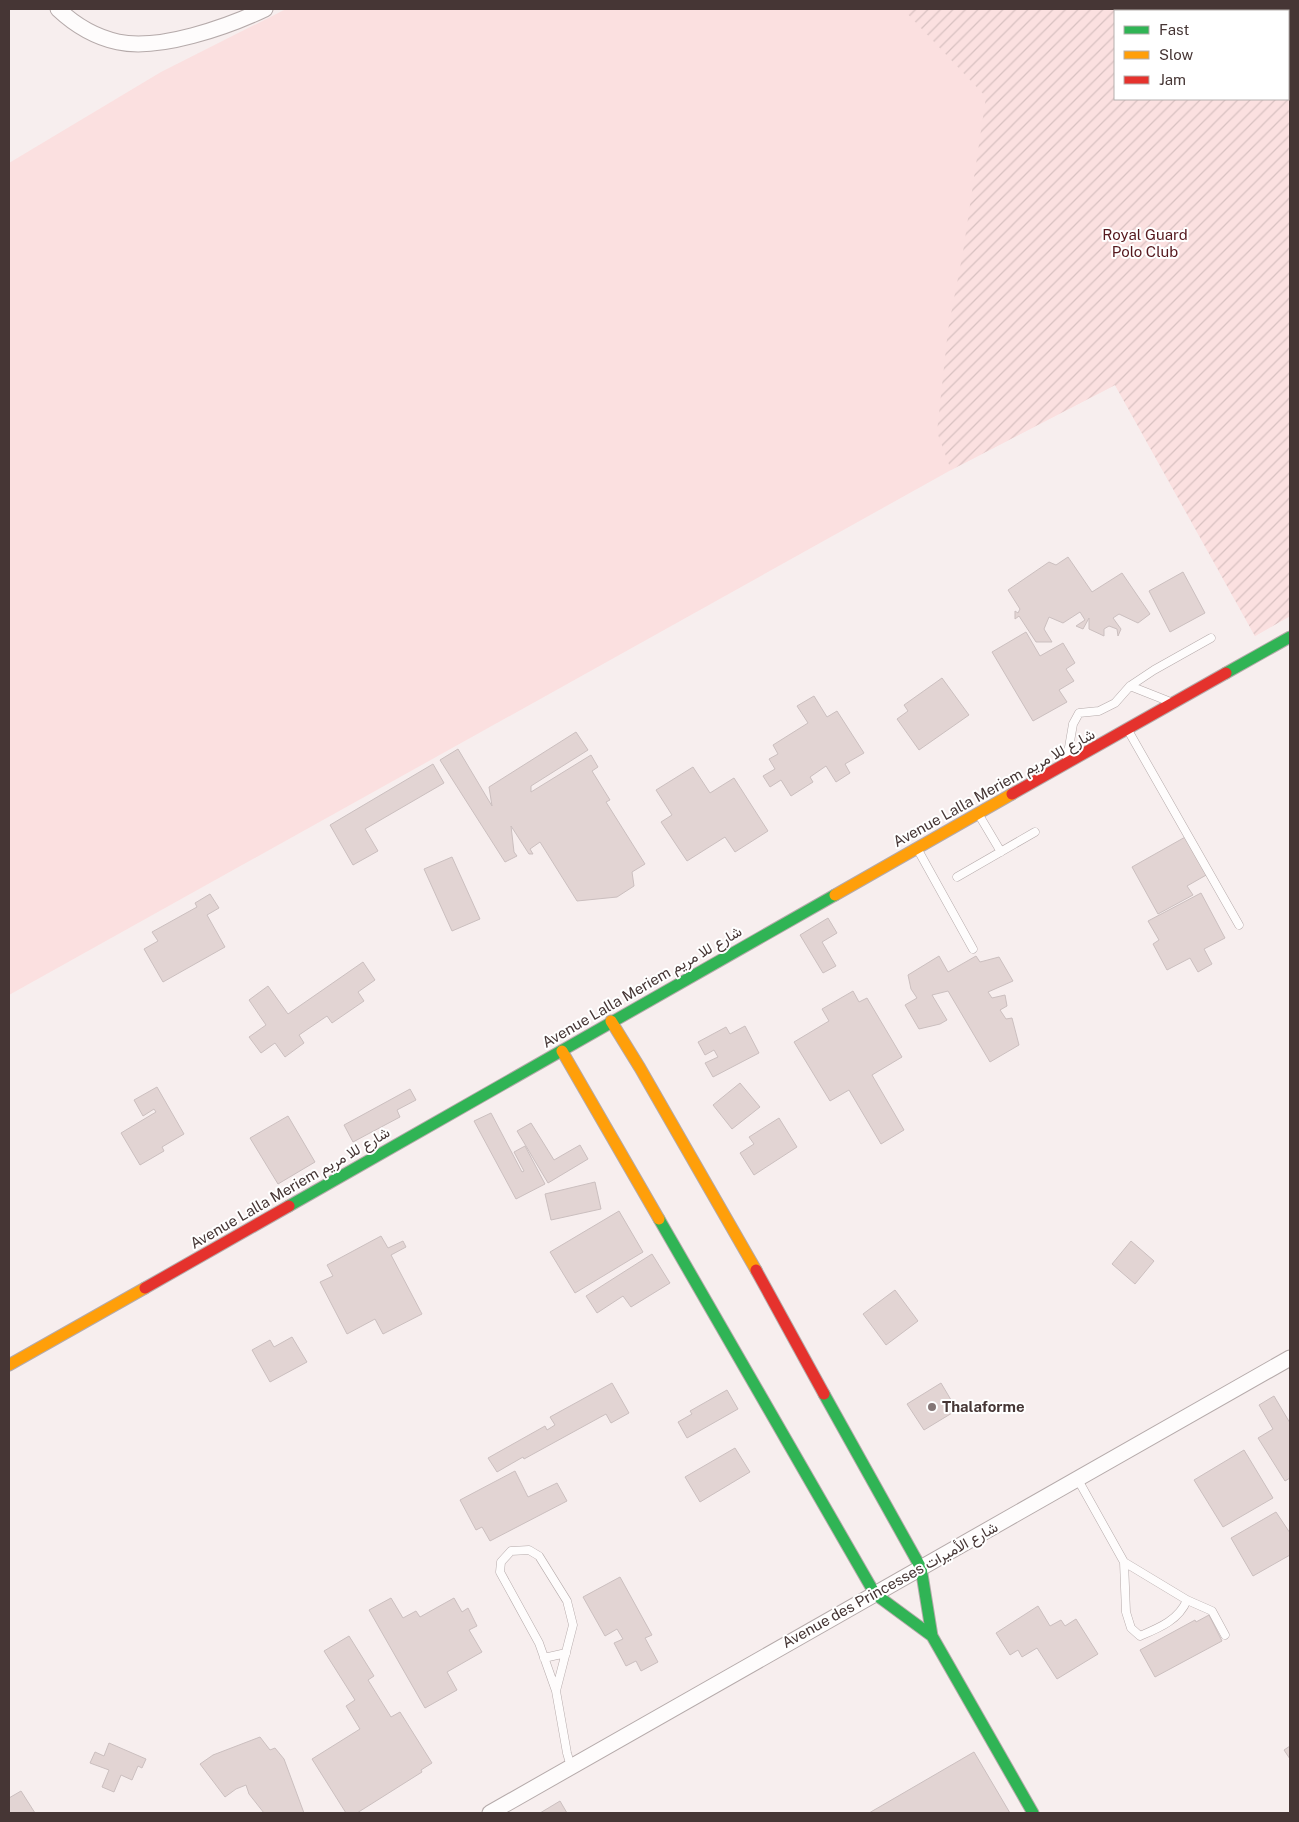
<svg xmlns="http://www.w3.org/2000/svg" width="1299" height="1822" viewBox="0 0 1299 1822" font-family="'Public Sans',Vazirmatn,sans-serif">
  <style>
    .grass { fill: #fbe0e0; fill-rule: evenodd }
    .garden { fill: url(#garden-furrows); fill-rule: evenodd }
    .building { fill: #e2d4d3; stroke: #cbbfbf }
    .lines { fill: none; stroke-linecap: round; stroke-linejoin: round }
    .lane-casing { stroke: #b5aaaa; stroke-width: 9 }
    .street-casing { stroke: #b5aaaa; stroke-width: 17 }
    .fast-casing { stroke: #b5aaaa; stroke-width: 13 }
    .slow-casing { stroke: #b5aaaa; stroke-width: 13 }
    .jam-casing { stroke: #b5aaaa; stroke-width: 13 }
    .lane { stroke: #fefcfc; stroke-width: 8 }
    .street { stroke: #fefcfc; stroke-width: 15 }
    .fast { stroke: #30b455; stroke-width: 11 }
    .slow { stroke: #ff9f0a; stroke-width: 11 }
    .jam { stroke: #e5322d; stroke-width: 11 }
    .poi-dot { fill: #847676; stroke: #fff; stroke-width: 2 }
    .labels { text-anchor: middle; stroke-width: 4; stroke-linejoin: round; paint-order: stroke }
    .park-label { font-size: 15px; fill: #55181d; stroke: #fff }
    .street-label { font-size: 15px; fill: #463635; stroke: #fff }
    .poi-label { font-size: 15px; font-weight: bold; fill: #463635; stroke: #fff; text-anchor: start }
  </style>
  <defs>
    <pattern id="garden-furrows" width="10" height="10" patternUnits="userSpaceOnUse" patternTransform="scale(1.25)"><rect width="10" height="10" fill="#fbe0e0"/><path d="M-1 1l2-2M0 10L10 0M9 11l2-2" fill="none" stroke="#d8c1c1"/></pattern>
  </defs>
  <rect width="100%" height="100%" fill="#f7eeee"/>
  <path class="grass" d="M286 9H1290V616L1255 636 1115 385 951 470 9 995V163L161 72ZM1115 11H1288V99H1115Z"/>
  <path class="garden" d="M903 9H1290V616L1255 636 1115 385 951 470 937 432 948 330 963 252 986 97ZM1115 11H1288V99H1115Z"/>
  <path class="building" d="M1068 557 1092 592 1122 573 1150 614 1138 623 1119 614 1113 618 1121 629 1118 636 1117 629 1109 626 1104 629V636L1089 629V618L1083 629 1076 626 1085 620 1080 612 1063 623 1049 617 1044 629 1052 642H1036L1019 616 1015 619V611L1018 613 1020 609 1008 590 1049 562 1056 565Z
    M1183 572 1205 613 1170 632 1149 591Z
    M1026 632 1040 656 1063 643 1075 663 1066 669 1074 681 1059 690 1067 702 1033 721 992 652Z
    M942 678 969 715 919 750 897 719 908 711 904 705Z
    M814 696 827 717 837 711 864 753 845 764 850 773 836 782 826 766 810 777 813 782 791 796 781 780 770 787 763 776 775 769 769 759 778 754 773 745 808 723 797 706Z
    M576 732 588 750 531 786V792L591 755 598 767 592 771 610 800 606 802 645 864 632 872 634 886 617 897 577 901 540 842 530 849 533 854H529L511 826 514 852 517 856 505 862 440 760 458 749 492 806 489 787Z
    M433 764 444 783 365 829 378 851 353 865 330 825Z
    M693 767 710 793 734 778 768 831 735 852 725 837 687 861 661 822 672 815 656 790Z
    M1187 836 1208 874 1187 886 1193 895 1158 914 1132 867Z
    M452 857 480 919 452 931 424 869Z
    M1201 893 1225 938 1204 949 1212 964 1198 972 1190 958 1167 970 1153 944 1159 940 1148 921Z
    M210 894 219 908 207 915 225 947 163 982 144 949 158 941 152 932 197 907 195 903Z
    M828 918 837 933 822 942 836 966 823 973 800 935Z
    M939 956 948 972 976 956 980 962 999 957 1013 981 988 992 992 998 1005 995 1007 1006 1000 1010 1006 1019 1012 1018 1019 1045 990 1062 948 991 932 995 947 1020 940 1024 919 1029 905 1005 917 998 911 989 908 975Z
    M363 962 375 980 358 992 364 1001 332 1023 327 1016 299 1035 304 1043 285 1057 275 1043 261 1053 249 1037 266 1025 249 1000 268 986 288 1014Z
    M853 991 859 1002 867 998 902 1057 872 1075 904 1130 881 1144 849 1090 830 1101 794 1042 829 1021 822 1009Z
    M745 1026 759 1053 713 1077 705 1063 718 1057 714 1050 705 1055 698 1042 726 1027 730 1034Z
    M740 1083 760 1107 732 1129 713 1105Z
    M157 1087 184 1134 162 1147 164 1151 140 1165 121 1133 156 1112 154 1109 143 1116 134 1100Z
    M410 1089 416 1100 397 1110 400 1117 353 1142 344 1125Z
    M491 1113 522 1172 524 1171 514 1152 525 1146 545 1184 516 1199 474 1121Z
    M288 1116 315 1162 278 1184 250 1138Z
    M779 1118 797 1147 754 1175 740 1153 754 1144 749 1137Z
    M531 1123 554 1160 580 1145 588 1159 548 1183 517 1131Z
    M595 1182 601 1209 551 1220 545 1194Z
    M619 1211 643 1252 575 1293 550 1252Z
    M381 1236 388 1248 403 1241 406 1247 391 1255 422 1314 383 1334 375 1319 347 1334 320 1282 333 1276 327 1265Z
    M1131 1241 1154 1261 1135 1284 1112 1264Z
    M652 1254 670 1283 631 1307 623 1296 597 1313 586 1296Z
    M895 1290 918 1321 886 1345 863 1314Z
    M292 1337 307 1362 270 1382 252 1350 270 1340 274 1347Z
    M612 1383 629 1413 611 1423 606 1414 524 1459 523 1457 497 1472 488 1458 545 1426 547 1430 555 1425 550 1417Z
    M941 1383 957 1410 924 1430 907 1404Z
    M727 1390 738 1409 687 1438 678 1422 692 1414 690 1411Z
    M1274 1396 1290 1423V1478L1285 1481 1258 1438 1273 1429 1259 1405Z
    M735 1448 750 1472 700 1502 685 1477Z
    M1244 1450 1273 1498 1223 1527 1194 1480Z
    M515 1471 528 1497 557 1483 567 1501 490 1541 482 1527 476 1530 460 1500Z
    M1276 1512 1290 1533V1555L1253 1576 1231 1538Z
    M620 1577 652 1635 645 1638 658 1662 641 1671 636 1661 626 1666 614 1643 623 1639 617 1629 605 1636 583 1597Z
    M391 1598 403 1618 416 1611 420 1617 454 1598 462 1612 468 1608 477 1626 469 1630 482 1652 447 1672 457 1690 425 1708 369 1610Z
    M1038 1606 1050 1626 1061 1620 1065 1626 1076 1619 1098 1654 1057 1679 1037 1648 1022 1657 1018 1650 1010 1655 996 1633Z
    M1209 1615 1222 1641 1155 1677 1140 1650 1195 1620 1196 1622Z
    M349 1636 374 1676 368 1680 391 1717 400 1712 432 1763 421 1770 422 1772 357 1813H346L312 1759 360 1729 346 1706 355 1700 324 1651Z
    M260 1737 270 1750 275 1748 284 1759 304 1813H264L249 1794 246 1785 236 1789 225 1797 200 1764 213 1755Z
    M109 1743 146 1759 142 1768 138 1766 132 1780 121 1775 114 1792 102 1787 109 1770 90 1763 95 1752 104 1756Z
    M1290 1746V1759L1284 1750Z
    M974 1752 1010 1813H869Z
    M21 1791 35 1813H9V1798Z
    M560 1801 567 1813H540Z"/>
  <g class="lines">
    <defs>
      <path id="lane" d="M1130 686 1168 701
        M1129 732 1239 925
        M1067 759 1073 724 1079 713 1099 711 1115 703 1130 686 1154 670 1211 638
        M979 815 1001 852
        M918 850 973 949
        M957 877 1035 832
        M1077 1478 1124 1562 1187 1600 1212 1611 1225 1635
        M1124 1562 1126 1612 1131 1628 1140 1636C1159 1628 1179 1620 1187 1600
        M544 1658 566 1653
        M556 1691 539 1643 500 1572 501 1562 511 1551 529 1550 539 1556 567 1601 573 1625 556 1691 567 1753 571 1767"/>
      <path id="street" d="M58 9C75 25 95 37 118 42 159 51 227 27 265 9
        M490 1813 1290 1358"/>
      <path id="fast" d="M1226 673 1290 637
        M289 1206 835 895
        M659 1219 875 1594 932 1636
        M824 1394 921 1568 932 1636 1033 1813"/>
      <path id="slow" d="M835 895 1012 794
        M611 1021 640 1068 756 1270
        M562 1051 659 1219
        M9 1365 145 1288"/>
      <path id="jam" d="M1012 794 1226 673
        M756 1270 824 1394
        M145 1288 289 1206"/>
    </defs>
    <use href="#lane" class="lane-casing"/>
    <use href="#street" class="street-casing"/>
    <use href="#fast" class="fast-casing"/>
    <use href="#slow" class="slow-casing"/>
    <use href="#jam" class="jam-casing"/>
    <use href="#lane" class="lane"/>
    <use href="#street" class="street"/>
    <use href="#fast" class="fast"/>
    <use href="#slow" class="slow"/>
    <use href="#jam" class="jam"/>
  </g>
  <circle class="poi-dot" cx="932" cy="1407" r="5"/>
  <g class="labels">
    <g class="park-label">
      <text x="1145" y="240">Royal Guard<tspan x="1145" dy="17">Polo Club</tspan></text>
    </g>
    <g class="street-label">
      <text transform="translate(994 788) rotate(-29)" y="5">Avenue Lalla Meriem شارع للا مريم</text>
      <text transform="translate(642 987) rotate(-30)" y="5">Avenue Lalla Meriem شارع للا مريم</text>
      <text transform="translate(290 1188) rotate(-30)" y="5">Avenue Lalla Meriem شارع للا مريم</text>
      <text transform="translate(890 1585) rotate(-29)" y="5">Avenue des Princesses شارع الأميرات</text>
    </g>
    <g class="poi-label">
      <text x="942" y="1412">Thalaforme</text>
    </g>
  </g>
  <rect width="1299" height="1822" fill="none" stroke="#463635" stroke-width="20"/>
  <rect x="1114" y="10" width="175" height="90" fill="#ffffff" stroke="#b5afae"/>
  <rect x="1124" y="26" width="25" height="8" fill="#30b455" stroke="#b5afae"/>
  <text x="1159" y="35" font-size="15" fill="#463635">Fast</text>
  <rect x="1124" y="51" width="25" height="8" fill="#ff9f0a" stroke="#b5afae"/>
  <text x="1159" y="60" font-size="15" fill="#463635">Slow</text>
  <rect x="1124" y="76" width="25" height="8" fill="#e5322d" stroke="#b5afae"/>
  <text x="1159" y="85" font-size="15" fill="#463635">Jam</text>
</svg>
